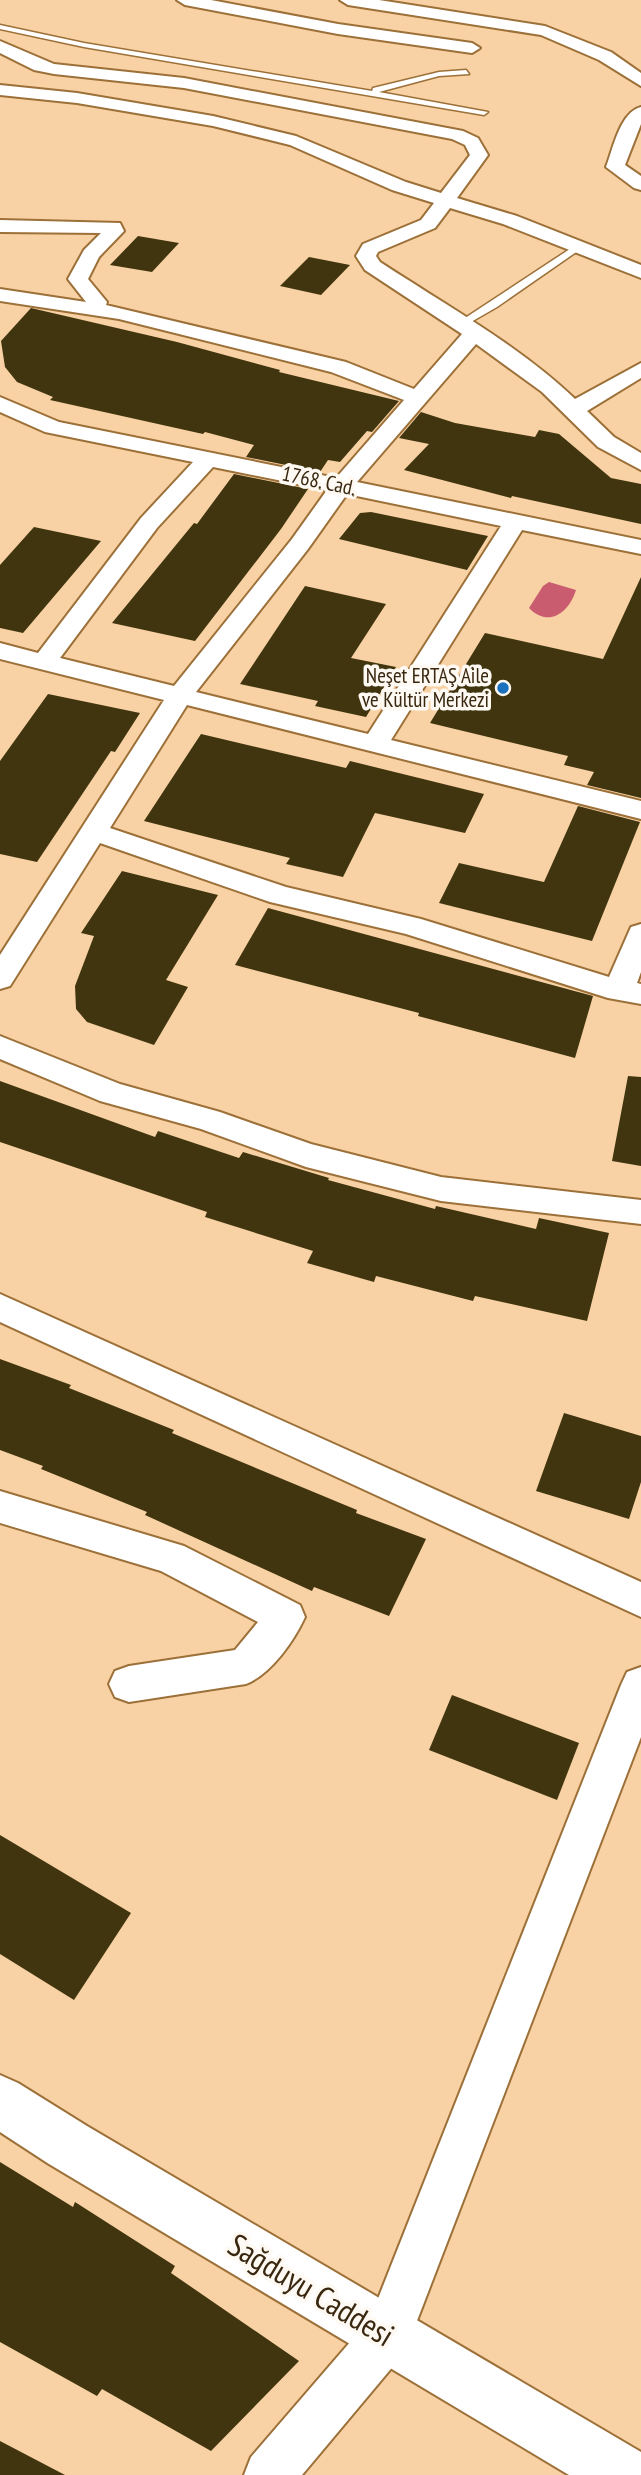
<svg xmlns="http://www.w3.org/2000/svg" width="641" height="2475" viewBox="0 0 641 2475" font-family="'PT Sans Narrow',sans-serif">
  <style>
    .water { fill: #ca5c6f }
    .building { fill: #41350f }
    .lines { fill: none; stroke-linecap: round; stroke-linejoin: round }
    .service-casing { stroke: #9c7038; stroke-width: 3 }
    .minor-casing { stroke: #9c7038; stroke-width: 4 }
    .tertiary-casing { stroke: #9c7038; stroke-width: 4 }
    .service { fill: #fff; fill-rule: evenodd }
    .minor { fill: #fff; fill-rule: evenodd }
    .tertiary { fill: #fff; fill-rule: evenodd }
    .poi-dot { fill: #1c71bf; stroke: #fef9f3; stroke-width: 2.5 }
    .labels { text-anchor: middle; stroke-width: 7; stroke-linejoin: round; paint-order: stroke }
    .far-street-label { font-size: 21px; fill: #39270f; stroke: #fef9f3 }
    .far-poi-label { font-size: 21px; fill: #39270f; stroke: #fef9f3; text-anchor: end }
    .near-street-label { font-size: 32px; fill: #39270f; stroke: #fef9f3 }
  </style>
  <rect width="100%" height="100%" fill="#f8d2a4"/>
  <path class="water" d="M549 582 576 590C569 613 548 628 529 608L543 586Z"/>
  <path class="building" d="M138 236 179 243 152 272 110 265Z
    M309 257 350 265 321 295 280 286Z
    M31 308 177 342 280 370 279 372 399 401 372 432 367 431 340 462 328 460 320 472 246 457 254 445 205 432 203 434 50 400 53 397 17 382 5 367 1 341Z
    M421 412 455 423 535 437 539 430 559 434 611 478 641 484V524L512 496 511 498 404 470 429 444 399 438Z
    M234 474 308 489 281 529 195 641 112 623 194 523 197 524Z
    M371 512 488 536 467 570 339 539 360 513Z
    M34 527 101 541 23 633 0 628V565Z
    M641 577V798L587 785 594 772 564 765 568 756 430 723 485 633 603 659Z
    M305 586 386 604 351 658 396 667 366 717 315 706 318 701 240 684Z
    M48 694 140 713 115 752 111 751 37 862 0 854V761Z
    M201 734 346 768 350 761 484 794 465 833 375 813 343 877 286 864 290 858 144 821Z
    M578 806 640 822 592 941 439 903 459 863 544 882Z
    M122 871 218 895 166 980 188 987 154 1045 87 1022 76 1009 75 986 94 936 81 933Z
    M268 908 593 996 575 1058 418 1016 419 1013 235 965Z
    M628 1076 641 1077V1166L612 1161Z
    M0 1081 155 1137 158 1131 239 1158 243 1152 329 1178 328 1180 435 1209 436 1206 536 1229 539 1218 609 1233 587 1321 475 1296 473 1301 376 1276 374 1282 307 1263 313 1251 205 1217 207 1212 0 1142Z
    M0 1359 71 1385 69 1388 174 1430 172 1433 357 1510 356 1513 426 1539 389 1616 314 1587 312 1591 145 1515 147 1512 41 1469 43 1466 0 1450Z
    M564 1413 641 1436V1482L629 1519 536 1491Z
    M452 1695 579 1743 557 1800 429 1750Z
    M0 1835 131 1913 74 2000 0 1954Z
    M0 2162 73 2207 75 2202 175 2266 171 2273 299 2361 211 2451 102 2389 97 2396 0 2342Z
    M0 2441 65 2475H0Z"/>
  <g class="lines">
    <defs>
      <path id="service" d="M0 25 84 43 372 91 373 88 439 72 466 70 469 74 439 76 379 92 488 112 484 115 84 47 0 29Z
        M579 243 584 246 582 248 497 307 464 326 456 324Z"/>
      <path id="minor" d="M177 0H211L338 24 472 43 480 48 472 53 338 34 185 5Z
        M340 0H379L545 26 611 52 641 73V86L599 60 541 35 348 5Z
        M0 41 54 64 184 78 463 131 478 138 488 155 457 198 517 216 641 265V278L503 224 450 208 435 228 378 252 376 256 380 262C444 304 520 346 575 399L641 363V378L587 411 614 437 641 453V470L598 447 542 392 476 344 357 482 641 540V554L522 530 391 740 641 801V819L187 705 110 828 286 887 421 919 609 977 631 927 641 924V972L637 983 641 984V1004L608 998 406 934 270 902 100 843 10 986 0 989V955L164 700 0 659V643L38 653 141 518 193 462 45 432 0 412V397L59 422 336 478 404 400 331 372 119 319 0 301V289L86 302 68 279 84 250 101 233 0 232V220L120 223 124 231 99 257 88 279 107 302 106 305 346 362 414 389 462 334 365 270 356 256 363 244 421 220 434 203 392 190 290 145 213 126 77 103 0 95V85L77 93 213 116 296 136 406 182 441 193 470 155 465 145 452 139 184 88 54 74 34 70 0 53ZM213 467 327 490 292 539 174 686 60 658 157 528ZM347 494 501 526 368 734 196 692 308 549Z
        M641 107V124L625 165 641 176V190L634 188 606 167C613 149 620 112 641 107Z
        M0 1036 120 1084 220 1112 311 1144 441 1177 641 1200V1224L441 1201 306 1167 201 1129 100 1101 0 1059Z
        M0 1294 641 1582V1617L0 1322Z
        M0 1491 184 1546 300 1605 305 1617C294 1641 271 1674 246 1684L129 1702 115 1697 109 1684 115 1671 129 1666 235 1650 258 1622 161 1571 0 1523Z
        M641 1667V1737L405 2352 302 2475H244L251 2457 370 2319 621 1685 627 1672Z"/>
      <path id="tertiary" d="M0 2075 18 2083 87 2126 641 2452V2475H569L49 2164 0 2132Z"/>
    </defs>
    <use href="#service" class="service-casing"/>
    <use href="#minor" class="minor-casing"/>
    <use href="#tertiary" class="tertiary-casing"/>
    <use href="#service" class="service"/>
    <use href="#minor" class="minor"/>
    <use href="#tertiary" class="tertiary"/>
  </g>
  <circle class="poi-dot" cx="503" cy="688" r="7"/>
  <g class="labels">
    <g class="far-street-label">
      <text transform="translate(319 481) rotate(12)" y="7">1768. Cad.</text>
    </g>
    <g class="far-poi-label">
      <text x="489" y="683">Neşet ERTAŞ Aile<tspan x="489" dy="24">ve Kültür Merkezi</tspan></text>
    </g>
    <g class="near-street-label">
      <text transform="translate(311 2290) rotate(31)" y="11">Sağduyu Caddesi</text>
    </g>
  </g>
</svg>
